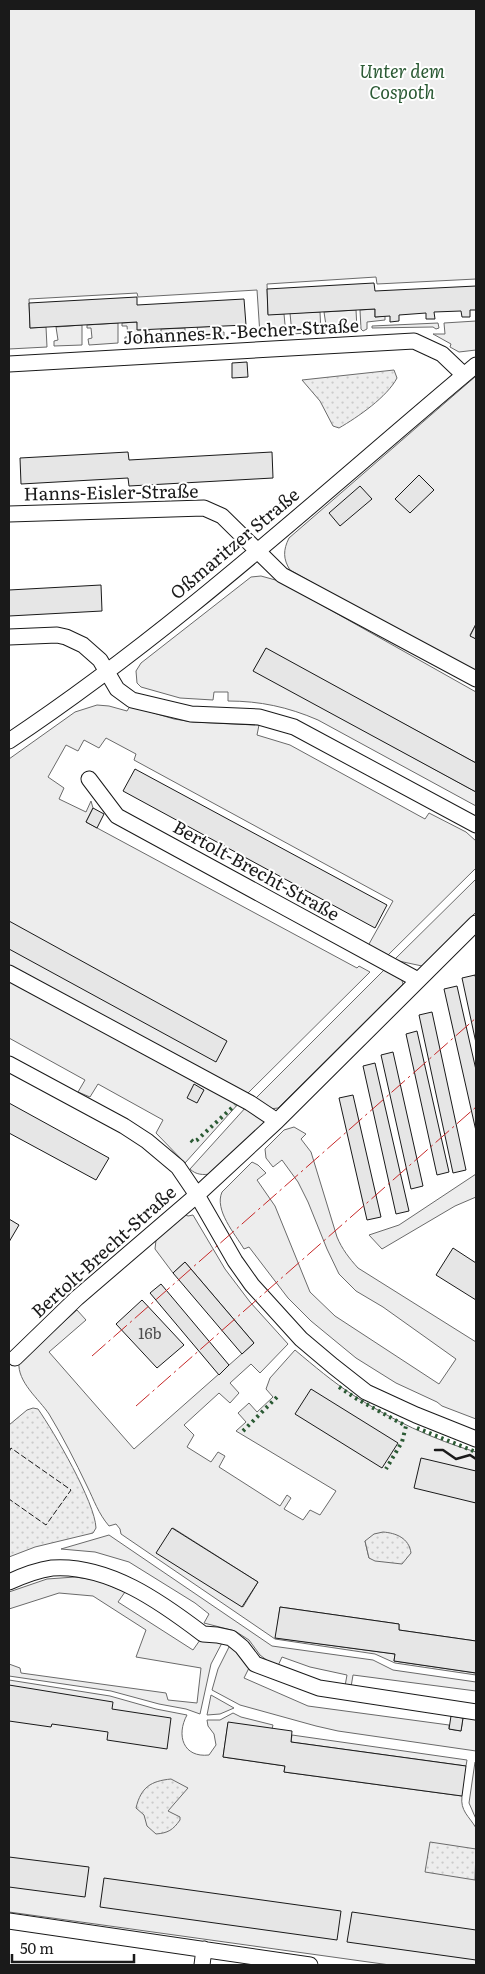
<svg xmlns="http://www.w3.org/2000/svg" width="485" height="1974" viewBox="0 0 485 1974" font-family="Literata,serif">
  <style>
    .green { fill: #ededed; stroke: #6a6a6a; fill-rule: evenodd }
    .park { fill: url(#park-dots); stroke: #6a6a6a }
    .building { fill: #e6e6e6; stroke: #1a1a1a }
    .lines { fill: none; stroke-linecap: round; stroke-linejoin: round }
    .minor-casing { stroke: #1a1a1a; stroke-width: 17 }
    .minor { stroke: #fff; stroke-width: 15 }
    .hedge { stroke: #2b5a34; stroke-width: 4; stroke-dasharray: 2.5 4; stroke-linecap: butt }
    .fence { stroke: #1a1a1a; stroke-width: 1; stroke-dasharray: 6 2.5; stroke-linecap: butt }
    .wall { stroke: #1a1a1a; stroke-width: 2.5 }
    .power { stroke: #c62828; stroke-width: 1; stroke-dasharray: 18 4 2.5 4; stroke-linecap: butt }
    .labels { text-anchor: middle; stroke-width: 4; stroke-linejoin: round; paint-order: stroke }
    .number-label { font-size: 15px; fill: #4d4d4d }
    .park-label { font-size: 18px; font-style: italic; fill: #2b5a34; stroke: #fff }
    .street-label { font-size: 18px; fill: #1a1a1a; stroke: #fff }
  </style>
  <defs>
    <pattern id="park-dots" width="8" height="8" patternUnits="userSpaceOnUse" patternTransform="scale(1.25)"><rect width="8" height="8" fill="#ededed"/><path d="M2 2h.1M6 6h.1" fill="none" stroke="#cbcbcb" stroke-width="1.8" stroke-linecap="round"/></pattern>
  </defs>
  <rect width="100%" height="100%" fill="#fff"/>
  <path class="green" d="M9 9H476V279L377 284 376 277 267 284 268 314H284L286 335H260L257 290 138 297 137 293 29 299 30 328 46 327 47 347 9 349Z
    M375 309V317L385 316V320L367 322V329L363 331 361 329 360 310Z
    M356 310 357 329 355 331 327 332 324 312Z
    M320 312 321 332 292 334 290 313Z
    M476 321V350L459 352 450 347 451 344 433 334H445L444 323Z
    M137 322 138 330H149L150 334 138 335V342L125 343V337H128L127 326H122V323Z
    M118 323V343L89 345 88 339 92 338 91 328H87V325Z
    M438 323 439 328 436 329 433 327 372 328V326Z
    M82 325V345L54 346V341L58 340 56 327Z
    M220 326 221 332H224V338L197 339V336L199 335 197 327Z
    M185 328V334H188V340L164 341V333H161V329Z
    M476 376V624L470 635 476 639V675L290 570C283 559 283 550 289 538Z
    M261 576 279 581 476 692V763L266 649 254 670 476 792V806L318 720C288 707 260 701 228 701V692H214L213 700 180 698 141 687 137 683 136 671 141 663 251 577Z
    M97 705 109 706 127 711 130 706 174 719 193 722 259 725 257 735 290 745 425 819 429 813 466 832 476 841V868L386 957 374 949 369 944 393 901 134 760 136 754 106 738 99 748 84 740 78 751 66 745 48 777 64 788 59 799 86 812 91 801 93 808 86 822 357 968 359 966 370 972 246 1095 9 968V759L75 712Z
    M476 879V912L422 966 394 960Z
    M387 967 401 977 403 984 278 1108 270 1109 254 1100Z
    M9 979 239 1103 185 1163 156 1133 163 1120 98 1084 90 1097 78 1092 85 1080 9 1038Z
    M247 1106 263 1120 264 1123 211 1174C203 1175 196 1175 190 1169Z
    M294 1127 306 1134 301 1139 311 1152 337 1237C342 1249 349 1258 358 1268L476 1342V1419L442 1406 437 1402 396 1383 356 1358 311 1321 288 1298 249 1247 244 1249C235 1234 214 1210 222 1192L252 1162 258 1165 266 1173 257 1180 275 1206 310 1292 335 1316 439 1384 456 1359 383 1307 356 1291 339 1274 327 1249 308 1202 298 1182 282 1160 273 1167 266 1158 265 1149 284 1130Z
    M476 1174V1197L455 1206 382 1249 369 1235 399 1225Z
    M184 1214 188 1216 193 1215 225 1269 250 1302 288 1344 260 1373 251 1364 230 1383 239 1393 230 1403 219 1393 184 1425 194 1435 187 1447 211 1462 218 1452 225 1456 219 1467 280 1506 287 1495 291 1498 284 1509 303 1520 310 1510 320 1515 336 1491 236 1431 246 1422 238 1413 249 1403 257 1412 273 1397 266 1389 270 1378 295 1350C314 1366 333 1382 353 1395 390 1419 434 1440 476 1452V1641L399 1630V1624L280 1607 276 1638 395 1654 394 1661 476 1673V1675L395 1663 375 1654 275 1639 121 1534 120 1529 116 1524 109 1526C98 1513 94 1500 87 1486 75 1461 63 1437 49 1414 39 1399 17 1382 19 1362L77 1310 86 1320 49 1352 134 1449 254 1343 185 1262 173 1273 155 1249 156 1240ZM173 1528 258 1582 243 1607 157 1553ZM402 1538 410 1548 369 1558 365 1541Z
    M109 1535 272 1646 373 1660 393 1670 476 1682V1691L353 1675 351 1687 345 1686 347 1675 310 1667 282 1657 277 1668 260 1655 249 1640 235 1631 204 1623 209 1614 195 1603 129 1562 95 1552 61 1549Z
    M75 1577 97 1580 125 1592 118 1602 193 1650 200 1640 223 1641 211 1664 200 1714 186 1709 159 1704 111 1691 9 1676V1664L20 1668 21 1673 166 1693 168 1700 197 1703 201 1668 136 1657 146 1630 93 1596 59 1593 9 1609V1592L47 1579Z
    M230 1645 239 1650 249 1668 244 1678 308 1706 449 1725V1729L461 1731 463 1718 476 1719V1751L338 1731 316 1726 240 1705 212 1690 218 1669Z
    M9 1680 110 1696 156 1709 187 1715C176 1735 183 1758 209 1755L216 1745 214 1734 208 1726 207 1720H220L233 1713 241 1717 273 1725 272 1729 228 1723 223 1757 285 1766 284 1772 462 1796C460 1811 469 1816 476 1828V1965H390L9 1912Z
    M211 1695 234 1708 220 1714 207 1715Z
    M292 1735 467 1760 466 1766 291 1742Z
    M475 1762H476V1819L469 1803Z"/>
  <path class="park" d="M394 370 397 378C387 397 358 417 339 428L333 426 320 401 302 380Z
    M33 1408 38 1409C54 1432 95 1502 96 1528L93 1533 35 1547 9 1557V1425L27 1410Z
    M383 1532C396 1533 409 1538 411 1553L402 1564 375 1561 369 1558 365 1541 374 1534Z
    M171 1779 188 1788 168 1811 180 1817V1820C173 1830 168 1833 156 1834L147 1826 144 1815 136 1808C141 1787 151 1781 171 1779Z
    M430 1842 476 1849 475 1880 425 1872Z"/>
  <path class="building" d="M374 283 375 291 476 286V310H470V317H462L461 311 434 312 435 319H426V313L399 315V321L390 322V316L375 317V309L268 315 267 289Z
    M137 297V305L244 299 246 325 137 330V322L30 328 29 303Z
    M247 362 248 377 232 378V363Z
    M128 452 129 460 272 452 273 478 129 486 128 478 21 484 20 458Z
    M419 475 434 490 410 513 395 499Z
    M360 486 372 499 340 526 329 513Z
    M101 585 102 611 9 616V590Z
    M476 624V639L470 636Z
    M266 648 476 763V792L253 671Z
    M135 769 387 905 375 928 123 791Z
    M93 808 104 814 97 828 86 822Z
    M9 921 227 1041 216 1062 9 949Z
    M475 975 476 980V1043L462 978Z
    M457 986 476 1070V1131L444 989Z
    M432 1012 466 1170 453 1173 419 1015Z
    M417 1031 449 1172 437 1175 406 1034Z
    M393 1052 423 1186 411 1189 381 1055Z
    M375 1063 409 1211 396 1214 363 1066Z
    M194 1084 204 1090 197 1103 187 1098Z
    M353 1095 381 1217 367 1220 339 1098Z
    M9 1103 109 1158 96 1180 9 1133Z
    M9 1219 19 1225 9 1242Z
    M453 1248 476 1263V1300L436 1275Z
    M185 1262 254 1343 242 1354 173 1273Z
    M161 1284 229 1365 219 1375 150 1293Z
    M142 1300 184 1345 157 1368 116 1324Z
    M311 1389 398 1443 382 1468 295 1414Z
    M421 1458 476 1471V1503L414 1488Z
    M172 1528 258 1582 242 1607 156 1553Z
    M280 1607 399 1624V1630L476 1641V1673L394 1661 395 1654 275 1638Z
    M9 1685 113 1702 112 1709 171 1718 167 1749 107 1740 108 1732 52 1724 51 1727 9 1721Z
    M451 1716 463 1718 461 1731 449 1729Z
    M228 1722 292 1731 291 1742 466 1766 462 1796 284 1772 285 1766 223 1757Z
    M9 1857 89 1867 85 1897 9 1887Z
    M104 1878 341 1911 337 1940 100 1907Z
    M352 1912 476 1930V1960L347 1942Z"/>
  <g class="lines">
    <defs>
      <path id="minor" d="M9 364 414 341 442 354 464 375
        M9 514 204 508 222 516 282 575 476 679
        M9 637 57 635 66 637 83 645 100 660 117 689 132 700 191 714 259 717 294 727 476 825
        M9 741C176 630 323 493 476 365
        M89 779 117 816 418 980
        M9 973 250 1103 277 1121
        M9 1064 124 1126 147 1141 178 1167 197 1195 235 1261 252 1285 301 1339 333 1366 366 1392 416 1415 476 1439
        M15 1358 77 1298 197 1195 277 1121 476 923
        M9 1582C22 1576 38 1570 52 1568 108 1564 161 1602 203 1634L217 1635 231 1638 242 1647 255 1664 319 1688 476 1712
        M9 1921 310 1965
        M202 1965 204 1949"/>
    </defs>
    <use href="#minor" class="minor-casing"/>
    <use href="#minor" class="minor"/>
    <path class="hedge" d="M191 1140 193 1142 197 1140 235 1105
      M339 1387 357 1399 406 1426 402 1442 386 1469
      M417 1428 476 1452
      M243 1431 277 1397"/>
    <path class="fence" d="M9 1452 11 1448 71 1490 46 1525 9 1499"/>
    <path class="wall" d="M435 1450H443L456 1459 470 1455 476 1459"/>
    <path class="power" d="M92 1356 476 1018
      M136 1406 476 1107"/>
  </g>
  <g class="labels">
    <g class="number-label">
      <text x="150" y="1339">16b</text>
    </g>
    <g class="park-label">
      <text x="402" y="78">Unter dem<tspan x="402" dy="21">Cospoth</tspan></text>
    </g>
    <g class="street-label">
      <text transform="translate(241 332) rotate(-3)" y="6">Johannes-R.-Becher-Straße</text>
      <text transform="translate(111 493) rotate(-1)" y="6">Hanns-Eisler-Straße</text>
      <text transform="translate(235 544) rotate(-40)" y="6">Oßmaritzer Straße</text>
      <text transform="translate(256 871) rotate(29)" y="6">Bertolt-Brecht-Straße</text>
      <text transform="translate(104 1252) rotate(-42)" y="6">Bertolt-Brecht-Straße</text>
    </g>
  </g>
  <rect width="485" height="1974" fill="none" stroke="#1a1a1a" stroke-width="20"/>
  <path d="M12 1954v8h122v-8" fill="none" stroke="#1a1a1a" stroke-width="2.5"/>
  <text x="20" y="1954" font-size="15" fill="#1a1a1a" stroke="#ffffff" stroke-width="4" paint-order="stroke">50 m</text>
</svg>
